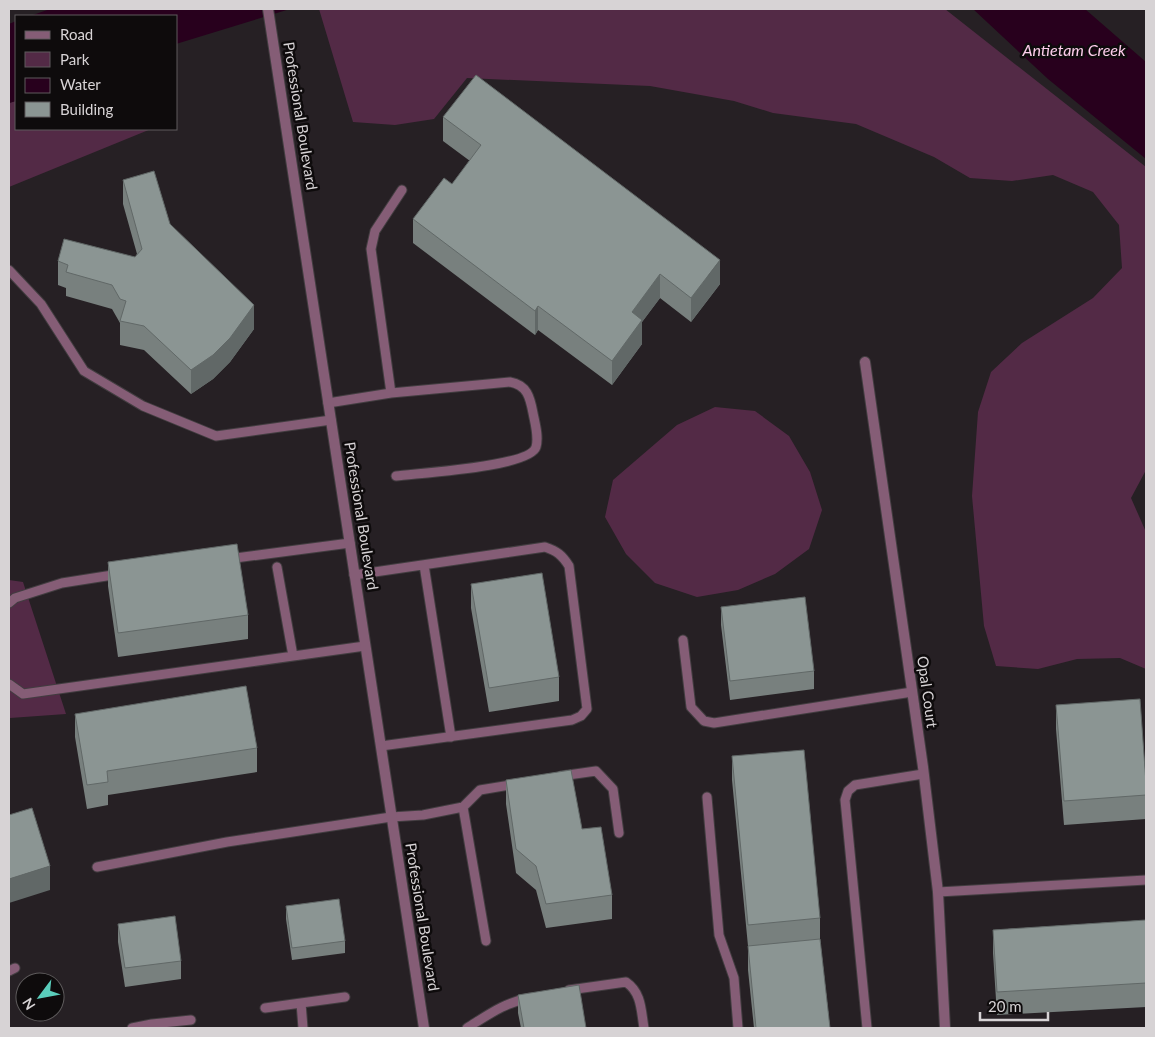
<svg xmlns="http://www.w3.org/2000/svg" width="1155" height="1037" viewBox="0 0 1155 1037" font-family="Lato,sans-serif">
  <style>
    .green { fill: #532a46 }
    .water { fill: #28001d }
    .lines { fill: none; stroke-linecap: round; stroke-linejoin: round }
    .service-casing { stroke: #423d40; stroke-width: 11 }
    .minor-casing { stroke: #423d40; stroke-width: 12 }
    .tertiary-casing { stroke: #423d40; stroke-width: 12 }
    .service { stroke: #855d76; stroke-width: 9 }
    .minor { stroke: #855d76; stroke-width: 10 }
    .tertiary { stroke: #855d76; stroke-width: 10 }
    .wall { fill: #78807e }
    .shaded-wall { fill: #616867 }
    .building { fill: #8b9593; stroke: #616867 }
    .labels { text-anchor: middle; stroke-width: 5; stroke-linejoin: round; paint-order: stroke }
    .street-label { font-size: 15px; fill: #d7d3d5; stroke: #0e0b0c }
    .water-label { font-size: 16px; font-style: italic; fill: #fdcdeb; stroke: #0e0b0c }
  </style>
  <rect width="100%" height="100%" fill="#262024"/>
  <path class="green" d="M319 9H945L1146 167V470L1131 498 1146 532V669L1120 658 1077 659 1038 669 996 666 984 626 972 496 978 412 991 372 1022 343 1093 298 1122 268 1119 225 1093 192 1053 175 1012 181 970 178 934 157 856 124 773 113 734 101 650 86 467 78 434 119 395 125 353 122Z
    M16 101V129H151L9 187V103Z
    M715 407 755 411 789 436 810 472 822 510 809 549 775 574 738 590 697 597 655 583 626 554 605 517 613 480 677 425Z
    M9 580 23 582 66 714 10 718 9 715Z"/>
  <path class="water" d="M50 9H290L176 44V16H30Z
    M973 9H1085L1146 62V159L1048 79Z
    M16 21V101L9 103V24Z"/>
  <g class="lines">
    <defs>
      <path id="service" d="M9 270 41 304 84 371 143 406 216 436 331 420
        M391 393 371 249 375 231 402 190
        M328 403 391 393 510 382C527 385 530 397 533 413 535 423 539 437 536 447 530 467 418 473 396 476
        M228 559 350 543
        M424 565 451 737
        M277 567 293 656
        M354 575 545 547C557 551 562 555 569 566L587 709 581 716 572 720 381 746
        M9 603 15 598 62 583 119 574
        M683 640 691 707 704 721 714 723 912 692
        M9 684 23 694 365 646
        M561 776 596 771 613 789 619 833
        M707 797 719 935 734 978 738 1028
        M463 807 486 941
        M97 867 227 842 391 817 423 815 463 807 480 790 516 784
        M938 892 1146 880
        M9 971 15 968
        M569 990 626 982C642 993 641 1011 644 1028
        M265 1008 301 1003
        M132 1028 152 1024
        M153 1028 152 1024 191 1020
        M303 1028 301 1003 345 997
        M467 1028C488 1015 505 1002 530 998
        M867 1028 845 800 848 791 855 785 923 774"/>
      <path id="minor" d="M865 362 923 767 938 892 945 1028"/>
      <path id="tertiary" d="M268 9 424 1028"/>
    </defs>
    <use href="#service" class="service-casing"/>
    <use href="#minor" class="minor-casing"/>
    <use href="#tertiary" class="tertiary-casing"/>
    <use href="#service" class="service"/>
    <use href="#minor" class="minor"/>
    <use href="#tertiary" class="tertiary"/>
  </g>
  <path class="wall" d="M443 117 720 284 691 322 660 298 642 322V344L612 385 538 330 535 335 413 243V219L452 184 470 161 443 141Z
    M123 180 170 224 254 329 230 362 213 379 191 394 144 350 120 345V323L112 309 66 296V288L58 285V261L135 257 137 254 123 204Z
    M108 562 248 615V639L118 657 108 586Z
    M471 584 559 677V701L489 712 471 608Z
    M721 607 814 671V689L730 700 721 625Z
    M1056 705 1146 783V819L1064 825 1056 729Z
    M75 714 257 748V772L108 795V805L87 809 75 737Z
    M732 756 820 918V939L830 1028H754L748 970V946L732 780Z
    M506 780 582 829 612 895V919L546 928 536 890 516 873 506 804Z
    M286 906 345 941V953L292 960 286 919Z
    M1146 920V1007L997 1015 993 953V930Z
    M118 924 181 961V979L125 987 118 942Z
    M518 995 586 1028H521L518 1013Z"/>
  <path class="shaded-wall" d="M720 260V284L691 322V298Z
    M660 274V298L642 322V344L612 385V361L632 312Z
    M254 305V329L230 362 213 379 191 394V370Z
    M538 306V330L535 335V311Z
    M50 866V890L9 903V879Z"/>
  <path class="building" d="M476 75 720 260 691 298 660 274 632 312 642 320 612 361 538 306 535 311 413 219 444 178 452 184 481 145 443 117Z
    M154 171 170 224 254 305 230 338 213 355 191 370 144 326 120 321 126 301 120 299 112 285 66 272 68 265 58 261 64 239 135 257 142 249 123 180Z
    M237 544 248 615 118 633 108 562Z
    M542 573 559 677 489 688 471 584Z
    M805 597 814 671 730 681 721 607Z
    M246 686 257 748 107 771 108 782 87 785 75 714Z
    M1140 699 1146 783V795L1064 801 1056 705Z
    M804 750 820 918 748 925 732 756Z
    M571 770 582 829 601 827 612 895 546 904 536 866 516 849 506 780Z
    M32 808 50 866 9 879V815Z
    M339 899 345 941 292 948 286 906Z
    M175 916 181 961 125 968 118 924Z
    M1146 920V983L997 992 993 930Z
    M820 939 830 1028H756L748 946Z
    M579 985 586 1028H524L518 995Z"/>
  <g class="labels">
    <g class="street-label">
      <text transform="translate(300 116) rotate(81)" y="5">Professional Boulevard</text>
      <text transform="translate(361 516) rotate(81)" y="5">Professional Boulevard</text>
      <text transform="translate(927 692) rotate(82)" y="5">Opal Court</text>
      <text transform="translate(422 917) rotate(81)" y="5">Professional Boulevard</text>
    </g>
    <g class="water-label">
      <text x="1074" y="56">Antietam Creek</text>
    </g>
  </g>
  <rect width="1155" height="1037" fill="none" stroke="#d7d3d5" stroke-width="20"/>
  <rect x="15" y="15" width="162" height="115" fill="#0e0b0c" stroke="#5e5b5c"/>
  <rect x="25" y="31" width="25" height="8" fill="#855d76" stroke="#5e5b5c"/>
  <text x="60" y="40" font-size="15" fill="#d7d3d5">Road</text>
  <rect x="25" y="52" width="25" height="15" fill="#532a46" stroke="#5e5b5c"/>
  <text x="60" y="65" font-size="15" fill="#d7d3d5">Park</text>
  <rect x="25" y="78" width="25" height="15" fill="#28001d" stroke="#5e5b5c"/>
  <text x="60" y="90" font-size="15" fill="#d7d3d5">Water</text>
  <rect x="25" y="102" width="25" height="15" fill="#8b9593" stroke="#5e5b5c"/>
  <text x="60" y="115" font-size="15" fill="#d7d3d5">Building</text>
  <g transform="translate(40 997) rotate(238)"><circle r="24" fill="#0e0b0c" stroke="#5e5b5c"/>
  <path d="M0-4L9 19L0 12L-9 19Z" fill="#5acebc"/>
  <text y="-8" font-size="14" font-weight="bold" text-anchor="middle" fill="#d7d3d5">N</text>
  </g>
  <path d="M980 1012v8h68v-8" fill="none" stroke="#d7d3d5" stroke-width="2.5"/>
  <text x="988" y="1012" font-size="15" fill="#d7d3d5" stroke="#0e0b0c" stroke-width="4" paint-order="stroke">20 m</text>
</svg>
